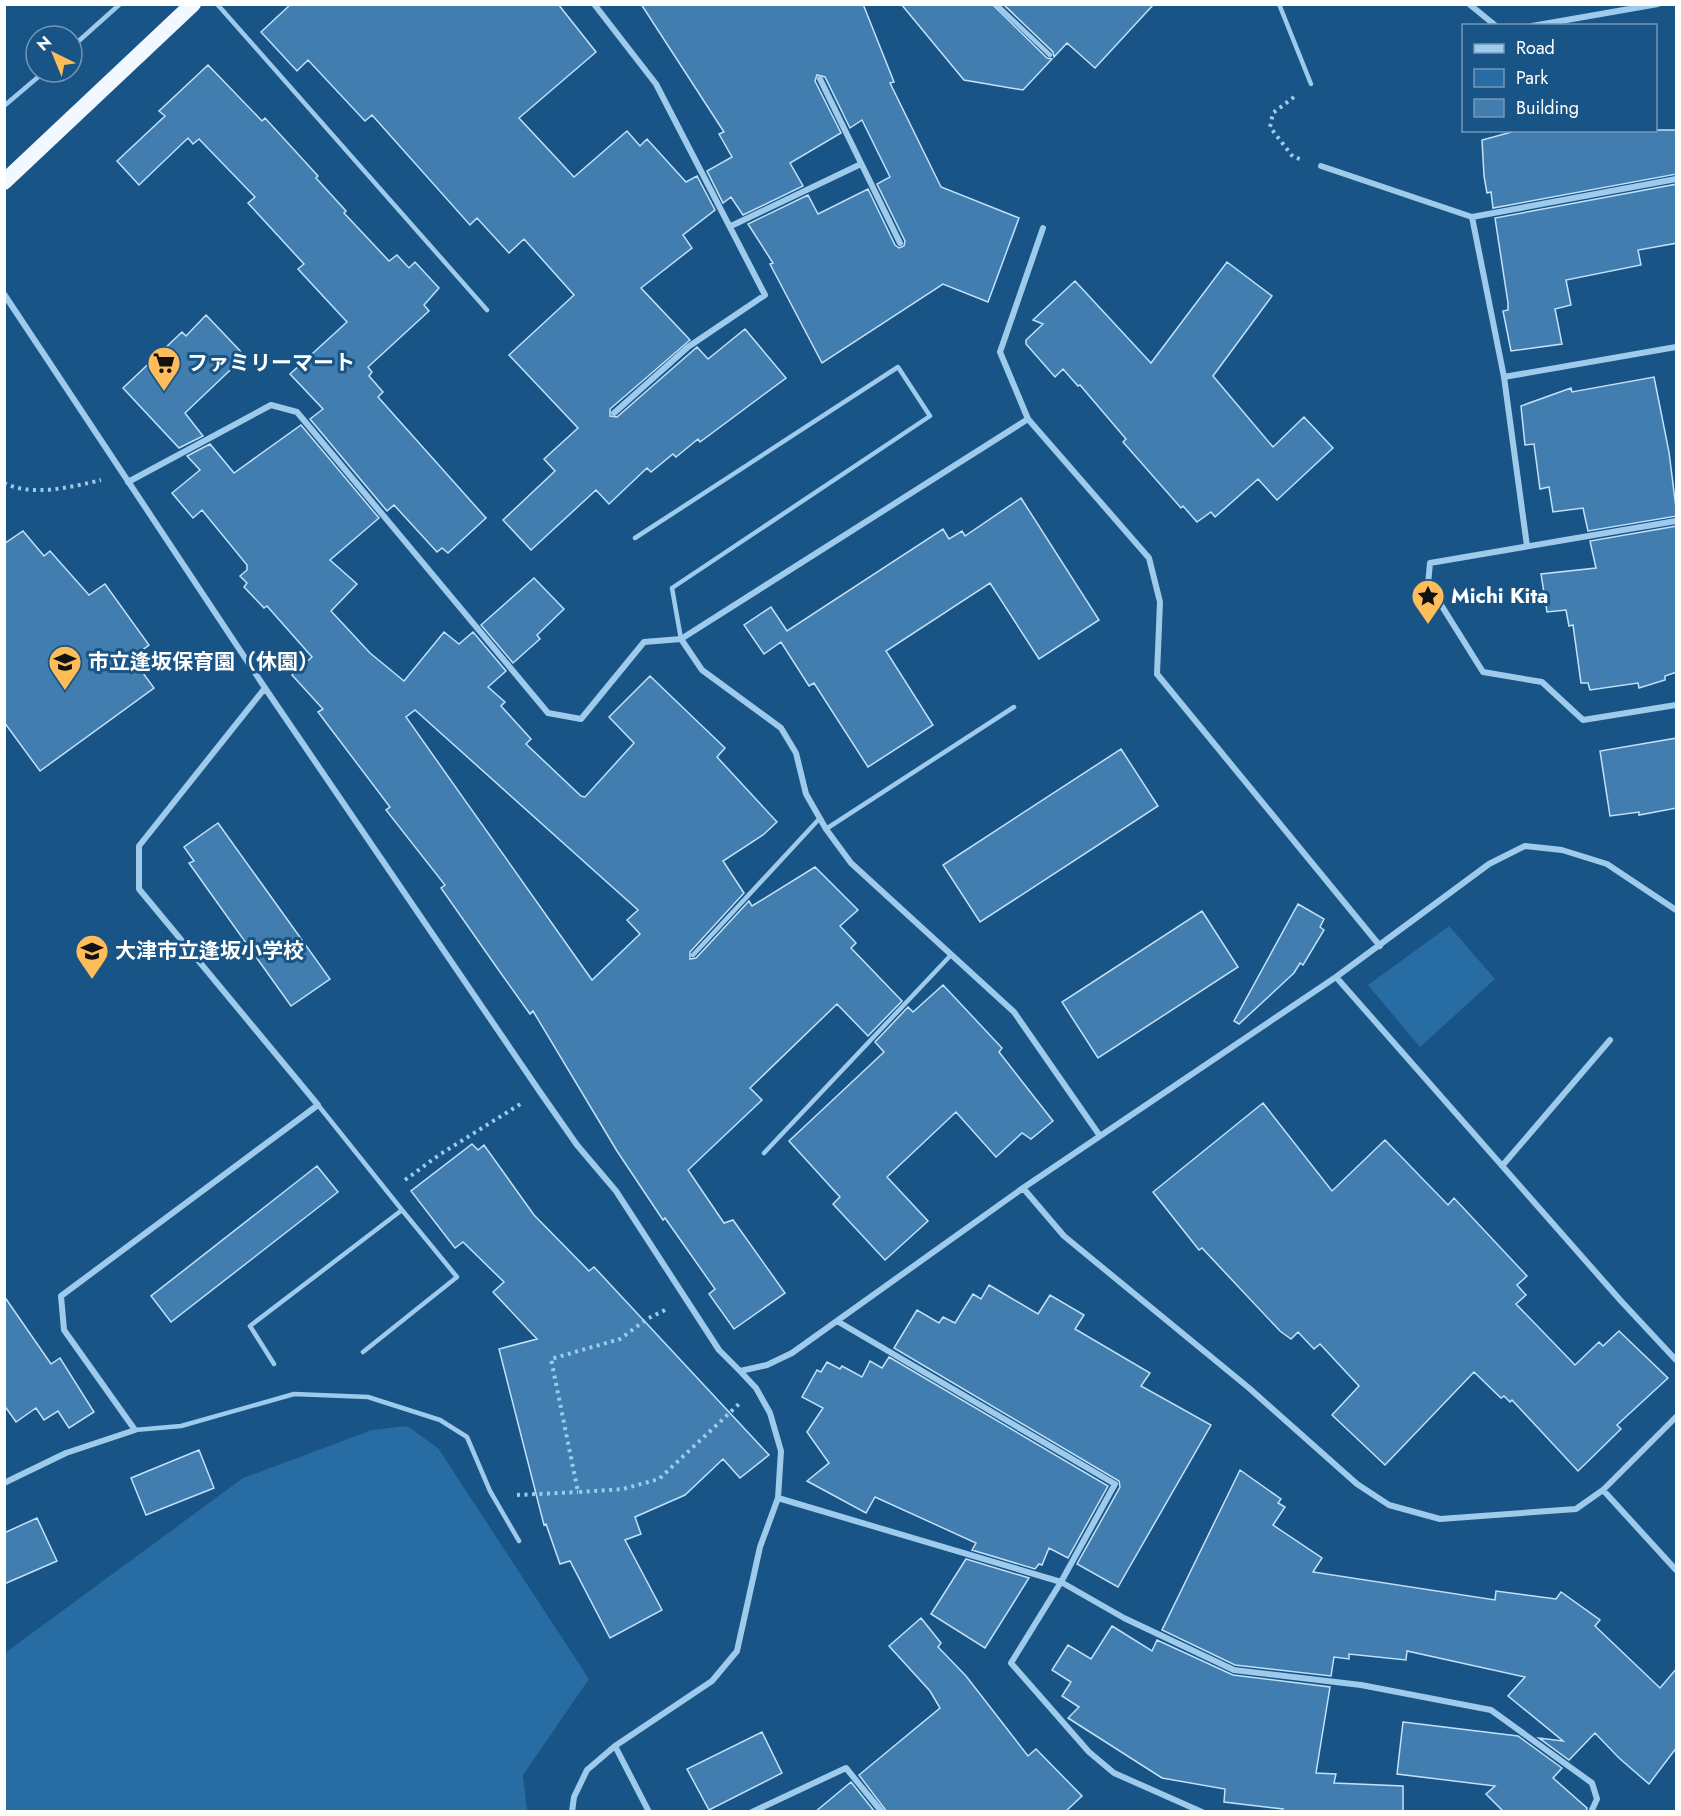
<svg xmlns="http://www.w3.org/2000/svg" width="1681" height="1816" viewBox="0 0 1681 1816" font-family="Jost,'Noto Sans JP',sans-serif">
  <style>
    .green { fill: #276ca3 }
    .building { fill: #417eaf; stroke: #c3e1f9; stroke-width: 1.5; fill-rule: evenodd }
    .lines { fill: none; stroke-linecap: round; stroke-linejoin: round }
    .path { stroke: #9ecaec; stroke-width: 4; stroke-dasharray: 3 4.5; stroke-linecap: butt }
    .service { stroke: #9ecaec; stroke-width: 4.5 }
    .minor { stroke: #9ecaec; stroke-width: 6 }
    .trunk { stroke: #f1f8ff; stroke-width: 16 }
    .labels { text-anchor: middle; stroke-width: 6; stroke-linejoin: round; paint-order: stroke }
    .poi-label { font-size: 21px; font-weight: bold; fill: #fff; stroke: #185485; text-anchor: start }
  </style>
  <rect width="100%" height="100%" fill="#185485"/>
  <path class="green" d="M1449 926 1495 979 1420 1047 1368 985Z
    M407 1426 438 1448 589 1679 523 1775 527 1811H5V1653L243 1478 372 1430Z"/>
  <path class="building" d="M291 4H558L596 52 519 118 574 177 627 131 640 146 647 139 686 182 697 176 715 210 683 235 692 248 641 288 690 340 610 409V416L617 417 697 347 708 359 745 329 786 378 700 442 698 439 676 457 673 454 651 472 647 468 609 504 596 490 531 550 503 520 555 471 544 459 578 428 509 355 574 295 524 239 509 253 477 218 470 225 372 115 365 121 308 60 297 71 261 32Z
    M641 4H863L894 82 890 83 941 187 1019 218 988 302 943 284 822 363 770 264 773 263 748 224 808 195 818 214 868 189 895 245 899 248 904 246 905 241 877 184 890 177 862 120 850 128 825 77 817 75 815 81 841 133 790 163 803 186 743 215 731 197 723 203 707 171 732 157 719 134 724 132Z
    M901 4H992L1047 58 1052 59 1023 90 964 80Z
    M1003 4H1154L1095 68 1067 43 1054 57 1053 52Z
    M208 65 262 121 265 118 318 176 316 178 346 211 344 213 389 261 397 255 409 268 415 262 439 288 424 305 429 311 368 367 372 372 369 376 383 392 378 397 486 518 448 553 442 548 437 552 394 505 387 511 310 419 323 409 290 374 347 322 298 269 304 264 248 203 255 197 199 139 193 144 188 138 139 185 117 161 165 116 159 111Z
    M1519 130H1677V174L1493 208 1491 192 1487 193 1484 176 1482 140Z
    M1677 184V243L1638 250 1641 265 1566 280 1571 305 1555 309 1562 344 1511 351 1503 311 1508 310V303L1495 218Z
    M1227 262 1272 296 1213 376 1273 447 1304 417 1333 448 1277 500 1258 479 1215 517 1211 512 1197 522 1183 506 1181 508 1123 442 1126 439 1080 385 1078 386 1063 369 1055 377 1026 344V340L1043 324 1033 320 1075 281 1151 363Z
    M206 315 245 356 185 413 203 436 179 448 123 388 182 332 186 336Z
    M1654 377 1669 452 1677 516 1588 531 1583 508 1553 512 1549 487 1540 489 1534 444 1525 445 1521 406 1571 388 1572 392Z
    M301 425 379 518 330 560 357 584 331 611 370 653 404 681 444 632 459 644 473 632 506 671 488 687 505 702 501 706 531 739 526 744 581 796 585 797 634 743 609 717 650 676 725 748 717 757 777 822 763 835 723 861 744 893 690 952V959L696 958 749 901 752 906 815 867 858 910 840 926 856 943 851 948 902 1001 868 1036 837 1004 750 1088 762 1100 688 1170 724 1223 733 1220 785 1293 734 1329 709 1294 715 1289 665 1218 663 1220 617 1151 533 1011 530 1014 500 972 441 888 445 885 386 810 390 807 318 712 323 709 292 675 312 657 267 606 264 608 244 587 247 583 240 576 247 570V565L202 510 193 518 172 493 200 470 187 456 210 444 234 473ZM415 710 638 910 627 920 640 934 592 980 406 717Z
    M1021 498 1099 620 1039 659 990 583 886 651 933 725 868 767 814 683 809 686 781 642 764 654 744 625 771 607 787 631 943 529 949 539 962 531 965 536Z
    M1677 526V672L1665 676V680L1639 688 1638 683 1590 690 1588 683H1581L1573 625 1569 626 1566 610 1547 612 1541 574 1596 568 1590 541Z
    M23 531 44 556 50 551 89 595 105 584 149 645 132 658 154 688 40 771 4 722V544Z
    M534 578 564 609 537 635 540 639 513 663 481 625Z
    M1677 738V808L1639 815V812L1610 816 1600 751Z
    M1121 749 1158 806 980 922 943 865Z
    M218 823 330 979 291 1006 189 863 194 861 184 847Z
    M1298 904 1324 919 1320 927 1324 930 1303 965 1300 963 1294 973 1239 1024 1234 1021Z
    M1202 911 1238 967 1098 1058 1062 1002Z
    M943 985 1002 1048 999 1052 1053 1121 1031 1139 1022 1133 996 1157 956 1112 887 1177 928 1221 885 1260 833 1204 840 1197 789 1141 884 1052 875 1042 908 1007 913 1012Z
    M1263 1103 1332 1191 1385 1140 1448 1205 1454 1198 1527 1276 1517 1285 1526 1295 1516 1304 1575 1365 1599 1342 1603 1346 1619 1331 1668 1378 1617 1425 1621 1429 1578 1471 1512 1400 1510 1402 1504 1396 1501 1398 1474 1372 1385 1465 1332 1415 1359 1386 1320 1344 1314 1349 1298 1332 1291 1339 1280 1331 1202 1248 1199 1250 1153 1192Z
    M472 1144 478 1150 484 1145 534 1215 589 1271 594 1267 769 1455 740 1478 723 1459 685 1495 635 1517 641 1534 625 1540 662 1610 610 1638 570 1561 560 1564 546 1524 544 1525 499 1349 537 1339 493 1292 504 1282 463 1242 455 1248 411 1191Z
    M317 1166 338 1192 171 1322 151 1296Z
    M989 1285 1038 1314 1050 1295 1084 1315 1075 1329 1150 1373 1141 1386 1211 1425 1118 1587 1077 1564 1120 1487 1119 1481 894 1348 917 1310 939 1323 943 1317 955 1323 973 1294 981 1299Z
    M4 1296 51 1364 60 1358 94 1412 69 1428 58 1411 44 1420 36 1408 16 1422 4 1405Z
    M889 1357 1108 1486 1068 1558 1049 1548 1042 1565 1039 1564 1035 1569 972 1550 976 1543 875 1497 866 1513 807 1481 829 1463 807 1432 823 1408 802 1397 817 1370 821 1372 827 1362 840 1369 842 1366 862 1377 870 1361 882 1368Z
    M199 1450 214 1488 146 1515 131 1478Z
    M1240 1470 1281 1499 1278 1503 1285 1507 1273 1525 1322 1558 1313 1572 1495 1600 1496 1591 1556 1599 1561 1592 1600 1620 1595 1626 1660 1688 1677 1668V1747L1649 1784 1619 1758 1595 1733 1569 1760 1539 1738 1563 1741 1508 1696 1525 1677 1407 1651 1406 1660 1349 1654V1659L1334 1657 1331 1676 1235 1665 1162 1630Z
    M37 1518 57 1561 4 1584V1533Z
    M966 1559 1029 1578 985 1648 931 1614Z
    M921 1618 941 1643 938 1647 966 1676 1028 1756 1036 1749 1082 1796 1065 1812H887L859 1775 940 1708 930 1691 889 1646Z
    M1112 1626 1152 1651 1157 1640 1233 1675 1330 1687 1316 1773 1336 1774 1334 1783 1403 1786V1812H1282L1283 1809 1224 1802 1225 1789 1162 1778 1068 1718 1079 1707 1062 1696 1071 1682 1052 1670 1068 1645 1091 1659Z
    M1403 1722 1518 1736 1562 1768 1553 1778 1587 1808 1586 1812H1504L1486 1794 1495 1786 1397 1774Z
    M762 1732 782 1773 709 1810 687 1769Z
    M851 1782 875 1812H815Z"/>
  <g class="lines">
    <path class="path" d="M1294 97 1273 113 1270 127 1293 157 1300 159
      M4 483C32 497 72 487 101 480
      M405 1180 439 1155 522 1103
      M665 1310 647 1319 620 1339 551 1359 578 1492 623 1489 659 1479 739 1404
      M517 1495 578 1492"/>
    <path class="service" d="M217 4 487 310
      M996 4 1050 55
      M1279 4 1311 84
      M72 47 120 4
      M4 106 44 72
      M635 538 898 367 930 416 672 588 681 639
      M826 829 1014 707
      M693 955 820 818
      M764 1153 951 955
      M363 1352 457 1277 402 1210
      M274 1364 250 1326 402 1210 318 1105
      M135 1430 181 1426 294 1394 368 1397 440 1420 467 1437 490 1491 519 1541"/>
    <path class="minor" d="M594 4 656 84 765 295 688 347 614 413
      M1469 4 1496 26
      M1532 26 1658 4
      M820 79 900 243
      M1321 166 1472 217 1676 179
      M1472 217 1504 377 1527 546
      M731 226 861 164
      M4 294 265 688 540 1092 577 1145 616 1191 719 1350 740 1371 767 1365 792 1353 1023 1188 1336 977 1489 864 1525 846 1562 850 1607 864 1676 910
      M1504 377 1676 347
      M1028 419 1000 352 1043 228
      M128 482 271 405 297 412 548 713 581 719 644 642 681 639 702 670 781 728 796 753 806 794 826 829 851 863 1014 1012 1100 1136
      M1676 521 1430 563 1428 584 1483 672 1542 682 1583 720 1676 705
      M681 639 1028 419 1149 558 1160 602 1157 674 1380 946
      M1336 977 1621 1301 1676 1360
      M1502 1166 1610 1040
      M1023 1188 1064 1236 1249 1388 1357 1484 1389 1505 1440 1519 1576 1509 1603 1490 1676 1417
      M4 1483 66 1453 135 1430 64 1330 61 1296 318 1105 139 889V846L265 688
      M1603 1490 1676 1570
      M778 1498 1061 1582 1115 1484 837 1321
      M615 1746 649 1812
      M572 1812 574 1797 587 1770 615 1746 712 1681 737 1651 760 1547 778 1498 781 1451 770 1413 756 1388 740 1371
      M752 1812 846 1768 882 1812
      M1202 1812 1114 1773 1089 1752 1011 1663 1061 1582 1124 1618 1234 1670 1361 1685 1491 1710 1592 1783 1597 1799 1591 1812"/>
    <path class="trunk" d="M4 182 193 4"/>
  </g>
  <defs>
    <symbol id="supermarket-pin" viewBox="-11 -11 22 30"><path d="M0 17L-7.5 6A9.5 9.5 0 1 1 7.5 6Z" fill="#ffbd59" stroke="#185485"/><path d="M-6-5.5h2.5l.6 2H6L4.5 2H-2.5L-4.4-4H-6ZM-1.5 3.2a1.3 1.3 0 1 0 .1 0ZM3 3.2a1.3 1.3 0 1 0 .1 0Z" fill="#111"/></symbol>
    <symbol id="sight-pin" viewBox="-11 -11 22 30"><path d="M0 17L-7.5 6A9.5 9.5 0 1 1 7.5 6Z" fill="#ffbd59" stroke="#185485"/><path d="M0-6L1.8-2.2L6-1.7L2.9 1.2L3.7 5.4L0 3.3L-3.7 5.4L-2.9 1.2L-6-1.7L-1.8-2.2Z" fill="#111"/></symbol>
    <symbol id="school-pin" viewBox="-11 -11 22 30"><path d="M0 17L-7.5 6A9.5 9.5 0 1 1 7.5 6Z" fill="#ffbd59" stroke="#185485"/><path d="M0-5L7-2L0 1L-7-2ZM-4 1L0 2.5L4 1V4Q0 6-4 4Z" fill="#111"/></symbol>
  </defs>
  <g fill-rule="evenodd">
    <use href="#supermarket-pin" x="145" y="344" width="38" height="52"/>
    <use href="#sight-pin" x="1409" y="577" width="38" height="52"/>
    <use href="#school-pin" x="46" y="643" width="38" height="52"/>
    <use href="#school-pin" x="73" y="932" width="38" height="52"/>
  </g>
  <g class="labels">
    <g class="poi-label">
      <text x="187" y="370">ファミリーマート</text>
      <text x="1451" y="603">Michi Kita</text>
      <text x="88" y="669">市立逢坂保育園（休園）</text>
      <text x="115" y="958">大津市立逢坂小学校</text>
    </g>
  </g>
  <rect width="1681" height="1816" fill="none" stroke="#ffffff" stroke-width="12"/>
  <rect x="1462" y="24" width="195" height="108" fill="#185485" stroke="#7498b6" stroke-width="1.5"/>
  <rect x="1474" y="44" width="30" height="9" fill="#9ecaec" stroke="#7498b6" stroke-width="1.5"/>
  <text x="1516" y="54" font-size="18" fill="#ffffff">Road</text>
  <rect x="1474" y="69" width="30" height="18" fill="#276ca3" stroke="#7498b6" stroke-width="1.5"/>
  <text x="1516" y="84" font-size="18" fill="#ffffff">Park</text>
  <rect x="1474" y="99" width="30" height="18" fill="#417eaf" stroke="#7498b6" stroke-width="1.5"/>
  <text x="1516" y="114" font-size="18" fill="#ffffff">Building</text>
  <g transform="translate(54 54) rotate(317)"><circle r="28" fill="#185485" stroke="#7498b6" stroke-width="1.5"/>
  <path d="M0-4.5L10 22L0 15L-10 22Z" fill="#ffbd59"/>
  <text y="-9" font-size="16" font-weight="bold" text-anchor="middle" fill="#ffffff">N</text>
  </g>
</svg>
